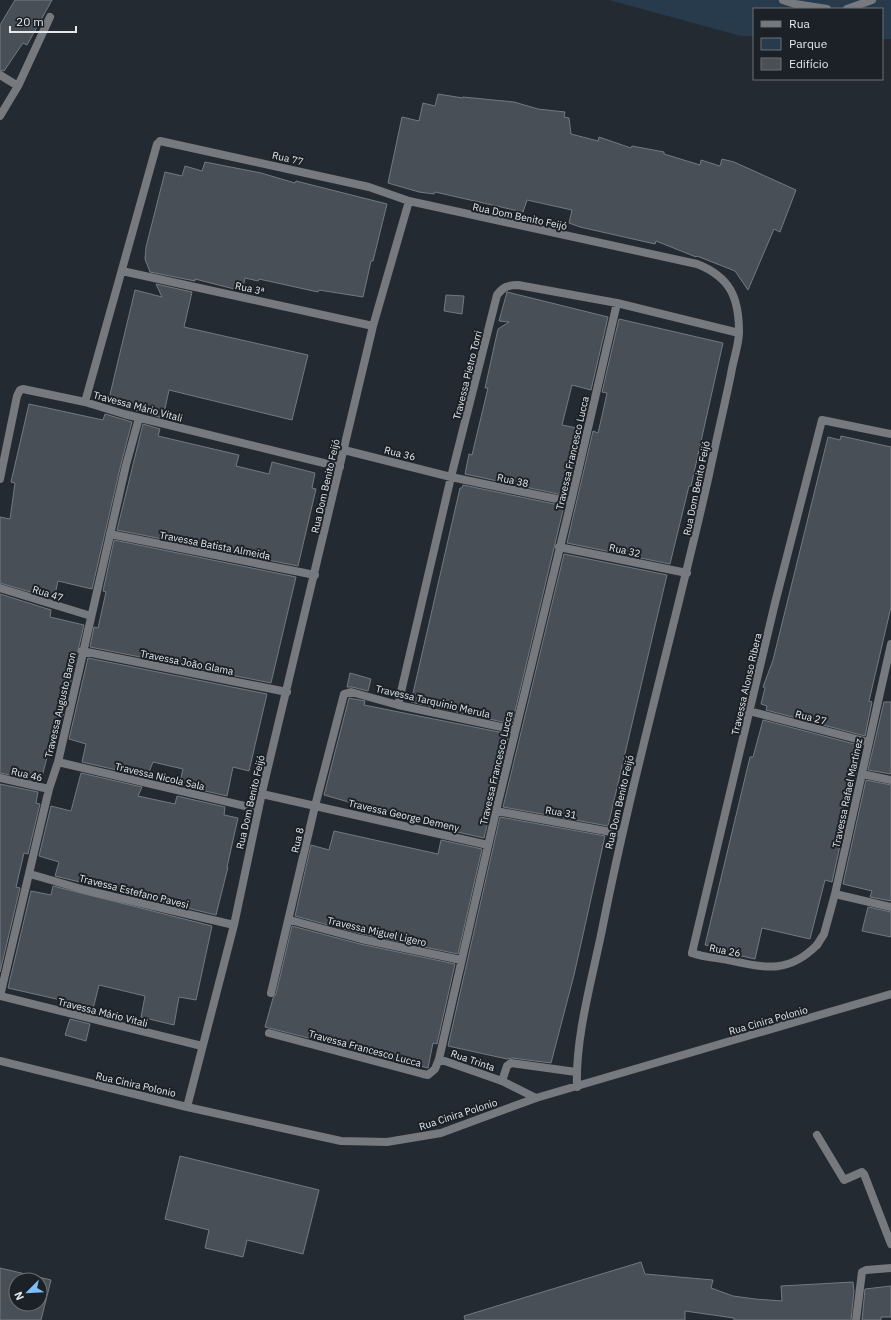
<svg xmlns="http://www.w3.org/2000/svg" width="891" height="1320" viewBox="0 0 891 1320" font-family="'IBM Plex Sans',sans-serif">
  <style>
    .green { fill: #283b4c }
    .building { fill: #484f56; stroke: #727a81; fill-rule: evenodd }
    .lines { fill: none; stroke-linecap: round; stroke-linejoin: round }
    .lane { stroke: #76797d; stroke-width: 8 }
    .street { stroke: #76797d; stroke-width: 8 }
    .labels { text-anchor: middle; stroke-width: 4; stroke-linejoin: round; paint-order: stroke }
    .street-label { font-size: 10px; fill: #e3e8ec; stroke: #1b2127 }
  </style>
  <rect width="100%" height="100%" fill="#242a31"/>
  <path class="green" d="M609 0H891V39H882V9H754V36H741Z"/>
  <path class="building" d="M15 0H52L27 45 23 43 4 71 0 70V25Z
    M438 94 463 98V97L514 102 538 109 565 112 564 117 569 118 571 134 598 141 599 137 631 148 632 146 664 152V154L700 165 701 160 720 166 722 159 734 162 796 190 780 232 774 229 748 290 735 271 697 256 696 257 656 241 655 244 580 227 569 223 572 210 527 200 523 212 435 192 434 194 419 192 388 183 402 117 419 121 423 103 435 106Z
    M205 162 261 173 295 183 296 181 387 204 373 261H371L363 297 319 290 318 292 259 279 258 281 245 278 242 291 195 279V281L150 272 145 259 146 247 165 172 182 176 185 166 202 171Z
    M156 284 192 292 184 327 308 355 292 420 169 390 163 418 108 403 135 290 162 297Z
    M507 292 608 317 591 390 572 385 562 425 582 429 567 496 465 474 469 454 472 455 488 388H485L498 329 509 322 499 321Z
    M446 295 464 296 462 314 444 311Z
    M619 319 723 343 691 486H689L670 564 567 543 593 431 598 433 602 416 607 393 602 392Z
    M29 404 103 420 105 414 132 422 121 464 92 589 58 581 54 599 0 583V517L10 519 15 483 11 482Z
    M143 424 160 429 158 436 239 455 236 466 269 474 272 462 315 473 312 488 316 489 298 566 117 530Z
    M841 436 891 447V607L869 701 872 702 865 736 766 710 767 706 761 704 765 688 763 687 773 660 828 437 840 440Z
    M463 485 564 506 512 724 411 702 460 488H462Z
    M114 540 296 577 271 683 90 647 94 627 98 628 106 592 103 591Z
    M564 554 667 575 608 826 503 807Z
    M0 594 51 610 50 617 84 625 58 736 53 734 41 781 0 773Z
    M88 658 267 694 249 771 233 767 227 796 179 785 183 769 153 762 147 777 82 762 86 744 69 739Z
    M350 673 371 679 368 691 352 687H347Z
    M349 698 365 701 364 705 509 734 484 838 444 829 324 795Z
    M884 702H891V774L868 770Z
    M763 720 862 746 832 882 825 880 810 939 762 928 755 959 737 955V952L705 945 750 757H753Z
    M81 773 142 787 138 796 175 804 177 796 225 807 224 815 238 818 227 867H228L216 915 55 876 59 862 39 856 51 806 71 811Z
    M866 780 891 785V901L870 897 872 891 843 884Z
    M0 784 38 792 36 803 40 804 28 854 24 853 16 887 20 888 0 972Z
    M500 817 605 836 574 975 551 1063 512 1058 507 1059 448 1046Z
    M334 831 438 854 441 840 482 849 458 954 362 934 295 916 311 845 329 850Z
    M53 886 212 926 196 1000 179 997 174 1025 141 1017 145 996 99 985 92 1013 73 1008 74 1003 8 988 31 891 51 895Z
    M868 907 891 912V937L862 931Z
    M292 926 360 944 455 964 437 1044 433 1043 428 1068 265 1027 273 998 276 994Z
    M70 1019 90 1024 86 1041 65 1035Z
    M180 1156 319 1190 303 1254 247 1240 243 1257 205 1248 209 1230 165 1219Z
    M641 1262 645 1274 713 1280 711 1288 733 1296 755 1299 782 1301 781 1286 853 1282 854 1291 851 1320H734V1318L685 1311V1320H465L464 1316Z
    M0 1268 51 1280 41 1320H0ZM16 1280H40V1304H16Z
    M891 1286V1317H881V1320H862L865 1289Z"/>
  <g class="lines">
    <path class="lane" d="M783 0 795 4 827 9
      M847 9 872 0
      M692 953C703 957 717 958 728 960 766 968 788 974 817 945
      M502 1081 507 1066 511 1063 576 1072
      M817 1135 844 1180 862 1172 864 1174 891 1244
      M856 1320 862 1272 866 1270 891 1268"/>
    <path class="street" d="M0 75 18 86 0 116
      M18 86 50 17
      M122 271 373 326
      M85 402 157 144 160 141 369 187 409 201
      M344 450 451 477 571 502
      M0 479 17 396 20 390 23 389 85 402 124 414 340 467
      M110 534 315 575
      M559 547 687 573
      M0 588 91 616
      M82 651 287 692
      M398 705 451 477 497 295C503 287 508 285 518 285L617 303 739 333
      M749 711 868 742
      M58 762 258 809
      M862 774 891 780
      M0 778 49 789
      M262 794 488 845
      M496 811 622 834
      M30 874 85 890 234 925
      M835 894 891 907
      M290 920 361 939 461 960
      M817 945 824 934 835 894 891 644
      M692 953 775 603 822 420 891 434
      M271 993 315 806 344 694 351 692 398 705 515 730
      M0 996 49 789 58 762 126 465 139 418
      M0 996 202 1046
      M269 1033 423 1074 428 1075 435 1069 439 1059 496 811 571 502 617 303
      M439 1059 502 1081 536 1098
      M0 1061 187 1107 341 1141 387 1142 441 1133 536 1098 891 994
      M187 1107 234 925 263 788 373 326 409 201 697 264C730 277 739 297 739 332 739 345 733 360 731 374 724 408 716 441 709 475 675 626 633 774 603 925 593 976 575 1036 577 1087"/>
  </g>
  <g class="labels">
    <g class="street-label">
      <text transform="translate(288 158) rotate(13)" y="4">Rua 77</text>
      <text transform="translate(520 216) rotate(12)" y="4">Rua Dom Benito Feijó</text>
      <text transform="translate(250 288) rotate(12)" y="4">Rua 3ª</text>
      <text transform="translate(467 375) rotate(-76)" y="4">Travessa Pietro Torri</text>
      <text transform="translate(138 406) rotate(15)" y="4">Travessa Mário Vitali</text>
      <text transform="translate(400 453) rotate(14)" y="4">Rua 36</text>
      <text transform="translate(572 453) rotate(-77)" y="4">Travessa Francesco Lucca</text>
      <text transform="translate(513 480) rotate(12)" y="4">Rua 38</text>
      <text transform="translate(325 486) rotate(-77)" y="4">Rua Dom Benito Feijó</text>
      <text transform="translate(696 488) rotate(-78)" y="4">Rua Dom Benito Feijó</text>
      <text transform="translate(215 545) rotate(11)" y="4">Travessa Batista Almeida</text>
      <text transform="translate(625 550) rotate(12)" y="4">Rua 32</text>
      <text transform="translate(48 593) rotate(17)" y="4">Rua 47</text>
      <text transform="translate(187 662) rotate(11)" y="4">Travessa João Glama</text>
      <text transform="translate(746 684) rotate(-77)" y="4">Travessa Alonso Ribera</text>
      <text transform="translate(433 701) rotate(13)" y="4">Travessa Tarquinio Merula</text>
      <text transform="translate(60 705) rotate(-77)" y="4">Travessa Augusto Baron</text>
      <text transform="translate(811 717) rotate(14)" y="4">Rua 27</text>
      <text transform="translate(496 768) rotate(-77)" y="4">Travessa Francesco Lucca</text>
      <text transform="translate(27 774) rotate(13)" y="4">Rua 46</text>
      <text transform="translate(160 776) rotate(13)" y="4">Travessa Nicola Sala</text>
      <text transform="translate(847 793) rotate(-78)" y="4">Travessa Rafael Martinez</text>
      <text transform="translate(250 802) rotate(-77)" y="4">Rua Dom Benito Feijó</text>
      <text transform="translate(619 802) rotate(-77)" y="4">Rua Dom Benito Feijó</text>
      <text transform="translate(561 812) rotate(10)" y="4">Rua 31</text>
      <text transform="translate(404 815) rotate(13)" y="4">Travessa George Demeny</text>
      <text transform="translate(297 840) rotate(-77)" y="4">Rua 8</text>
      <text transform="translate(134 891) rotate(14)" y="4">Travessa Estefano Pavesi</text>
      <text transform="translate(377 931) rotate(13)" y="4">Travessa Miguel Ligero</text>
      <text transform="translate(725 950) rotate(11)" y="4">Rua 26</text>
      <text transform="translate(103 1012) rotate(14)" y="4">Travessa Mário Vitali</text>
      <text transform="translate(768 1020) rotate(-16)" y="4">Rua Cinira Polonio</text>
      <text transform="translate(365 1048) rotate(15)" y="4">Travessa Francesco Lucca</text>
      <text transform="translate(473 1060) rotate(19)" y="4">Rua Trinta</text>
      <text transform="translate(136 1084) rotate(13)" y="4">Rua Cinira Polonio</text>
      <text transform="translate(458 1114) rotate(-18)" y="4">Rua Cinira Polonio</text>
    </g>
  </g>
  <rect x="753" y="8" width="130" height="72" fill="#1b2127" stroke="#6b7176"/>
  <rect x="761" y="21" width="20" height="6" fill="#76797d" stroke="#6b7176"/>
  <text x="789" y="28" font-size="12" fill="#e3e8ec">Rua</text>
  <rect x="761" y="38" width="20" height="12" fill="#283b4c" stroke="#6b7176"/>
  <text x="789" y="48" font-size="12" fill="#e3e8ec">Parque</text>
  <rect x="761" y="58" width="20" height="12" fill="#484f56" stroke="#6b7176"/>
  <text x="789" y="68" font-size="12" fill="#e3e8ec">Edifício</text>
  <g transform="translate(28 1292) rotate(246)"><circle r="19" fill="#1b2127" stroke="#6b7176"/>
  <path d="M0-3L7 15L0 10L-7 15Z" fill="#7dbef9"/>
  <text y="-6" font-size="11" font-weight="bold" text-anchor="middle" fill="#e3e8ec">N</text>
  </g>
  <path d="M10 26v6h66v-6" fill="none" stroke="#e3e8ec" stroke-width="2"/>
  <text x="16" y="26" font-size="12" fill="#e3e8ec" stroke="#1b2127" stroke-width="3" paint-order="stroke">20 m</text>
</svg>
